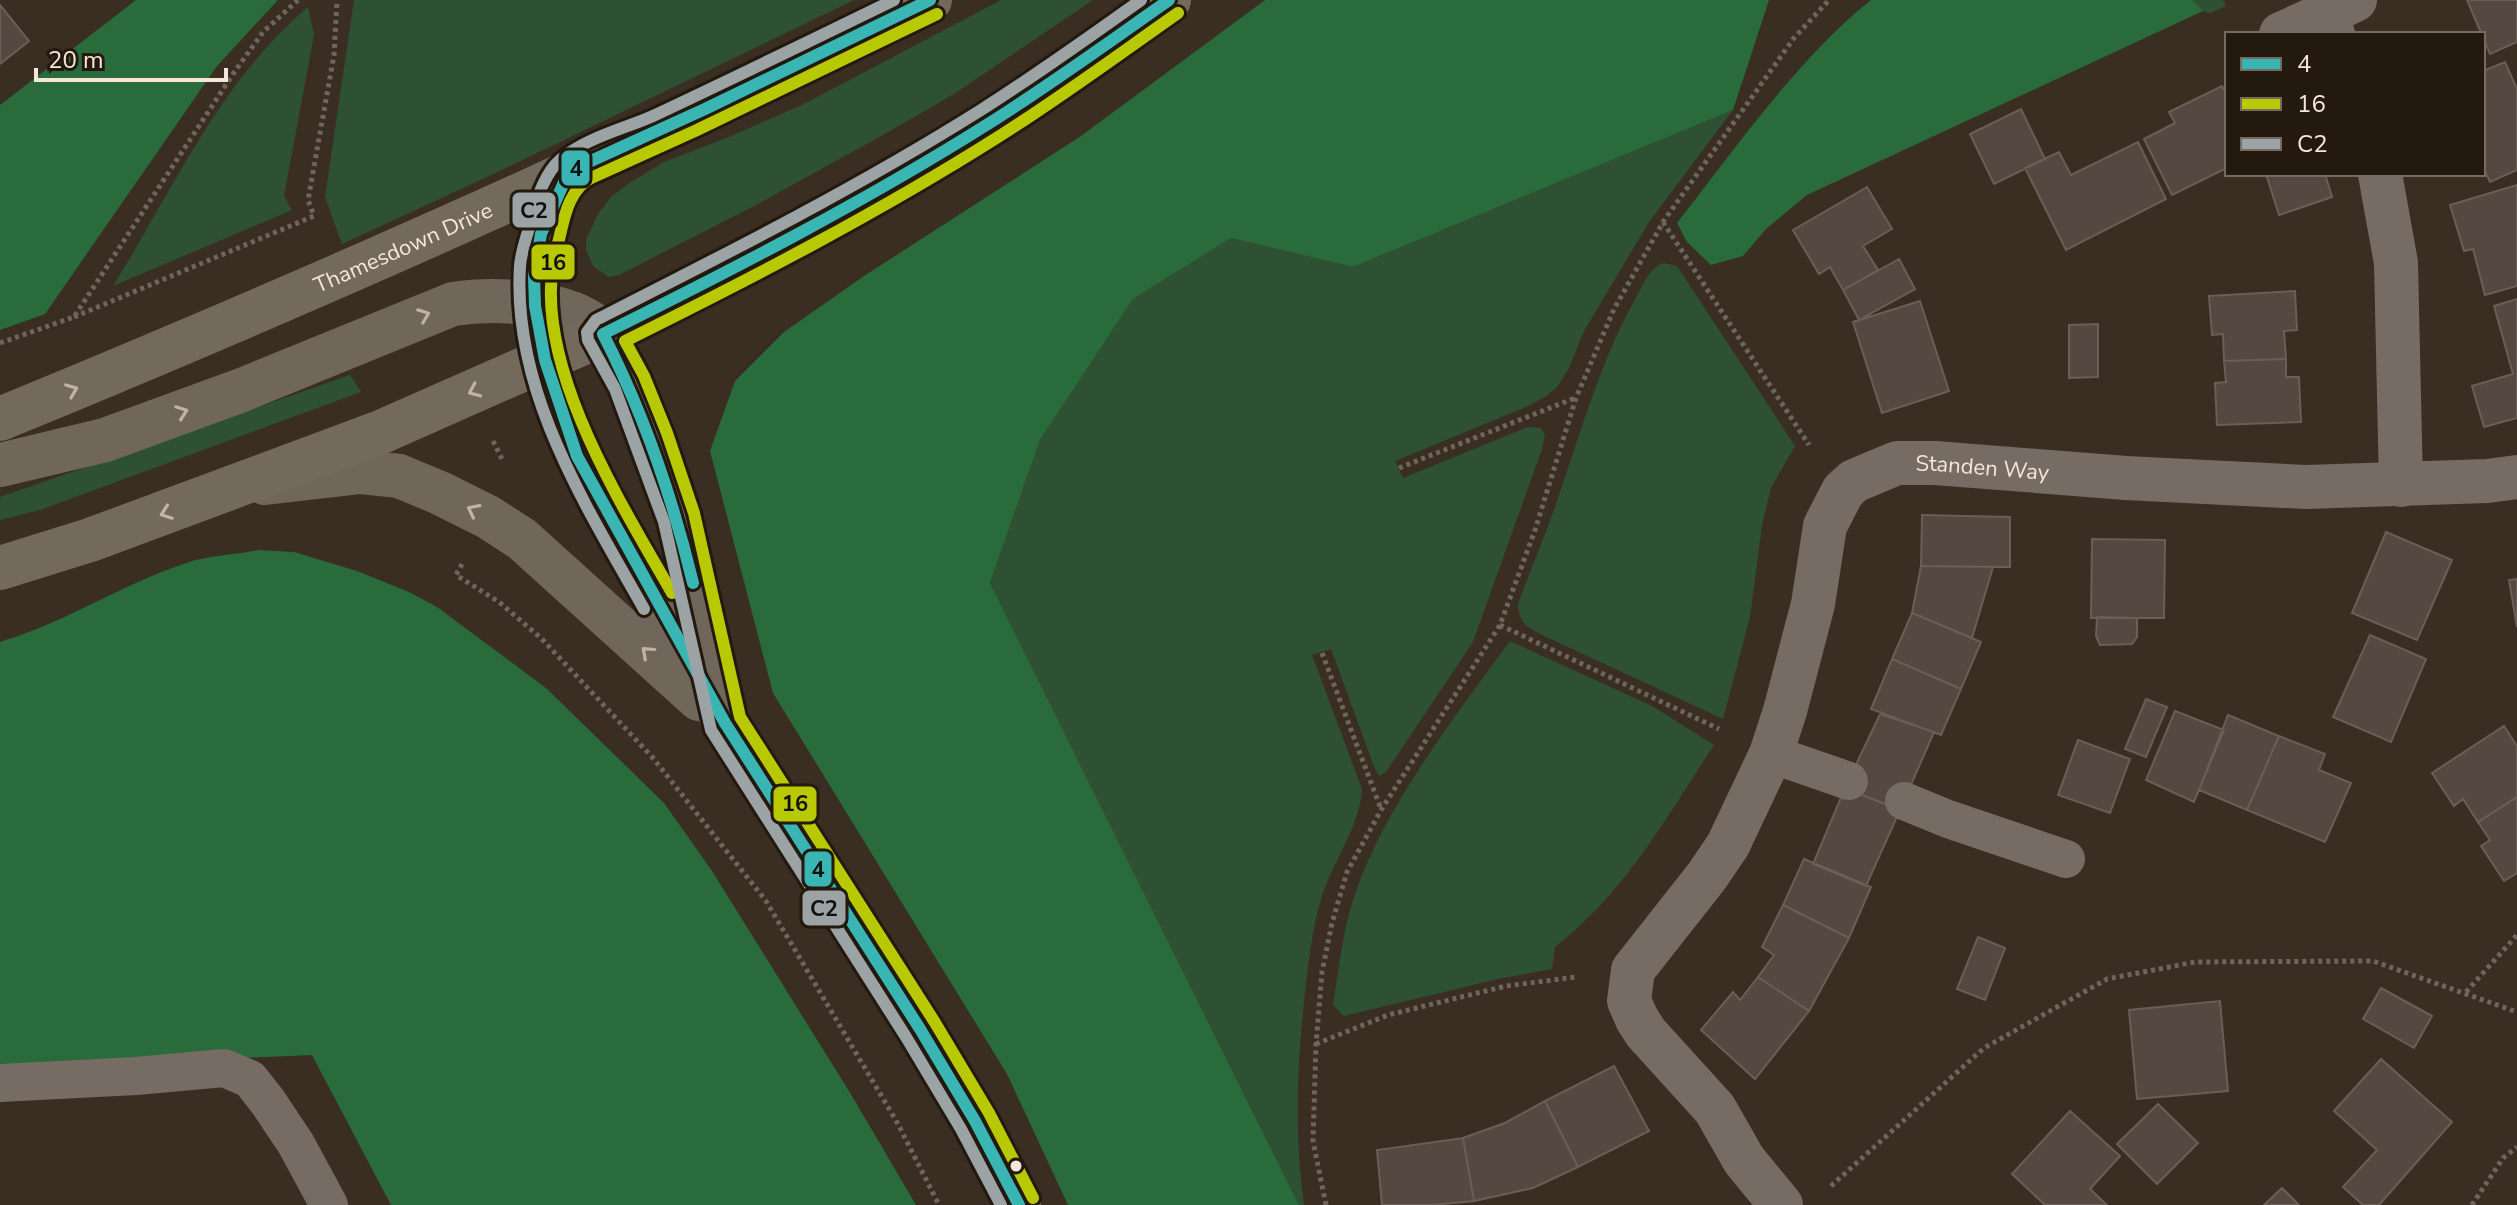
<svg xmlns="http://www.w3.org/2000/svg" width="2517" height="1205" viewBox="0 0 2517 1205" font-family="'Nunito Sans',sans-serif">
  <style>
    .green { fill: #2e5134 }
    .forest { fill: #2a6b3c }
    .building { fill: #544841; stroke: #6a5e57; stroke-width: 2 }
    .lines { fill: none; stroke-linecap: round; stroke-linejoin: round }
    .path { stroke: #6e655d; stroke-width: 5; stroke-dasharray: 4 4; stroke-linecap: butt }
    .lane { stroke: #766c63; stroke-width: 38 }
    .street { stroke: #766c63; stroke-width: 44 }
    .secondary { stroke: #71665a; stroke-width: 44 }
    .primary { stroke: #746a5c; stroke-width: 44 }
    .bus-1-casing { stroke: #23190f; stroke-width: 18 }
    .bus-2-casing { stroke: #23190f; stroke-width: 18 }
    .bus-3-casing { stroke: #23190f; stroke-width: 18 }
    .bus-1 { stroke: #39b5b3; stroke-width: 12 }
    .bus-2 { stroke: #b8c904; stroke-width: 12 }
    .bus-3 { stroke: #9ba3a5; stroke-width: 12 }
    .oneway { stroke: #c0b3a6 }
    .oneway2 { stroke: #c1b4a7 }
    .bus-dot { fill: #f5e6d9; stroke: #23190f; stroke-width: 3 }
    .labels { text-anchor: middle; stroke-width: 8; stroke-linejoin: round; paint-order: stroke }
    .street-label { font-size: 22px; fill: #f5e6d9; stroke: #23190f }
    .line-badge { stroke: #23190f; stroke-width: 3 }
    .pale-badge-label { font-size: 22px; text-anchor: middle; font-weight: bold; fill: #111 }
  </style>
  <rect width="100%" height="100%" fill="#3a2e22"/>
  <path class="green" d="M354 0H854L485 178 342 244 325 197Z
    M1001 0H1093L954 94 890 131 758 204 619 275 609 277 594 267 586 250V240L598 214 611 197 628 184 664 162 729 137 804 104Z
    M2192 0H2223L2226 6 2210 13 2203 11Z
    M308 7 314 35 284 196 292 210 113 286C173 190 220 81 308 7Z
    M1733 110 1649 222 1584 331 1569 368 1558 386 1545 397 1526 407 1395 461 1403 478 1528 427 1541 428 1545 435 1542 449 1473 642 1386 772 1379 776 1375 769 1331 649 1312 655 1362 789C1360 826 1333 861 1322 896 1312 928 1309 960 1305 992 1297 1063 1294 1134 1304 1205H1299L990 583 1040 440 1133 299 1231 238 1353 267Z
    M1663 263 1677 266 1795 446 1771 488 1762 525 1750 617 1723 719 1540 634C1525 626 1519 622 1518 604 1531 568 1547 532 1559 495 1582 429 1600 363 1634 301 1642 288 1648 269 1663 263Z
    M350 375 361 392 40 510 0 520V497Z
    M1510 641 1652 706 1714 745C1664 821 1627 890 1555 947L1552 969 1498 979 1344 1016 1333 1005C1339 967 1343 927 1356 891 1386 805 1456 715 1510 641Z"/>
  <path class="forest" d="M136 0H278L217 66 45 314 0 330V105Z
    M1265 0H1769L1733 110 1353 267 1231 238 1133 299 1040 440 990 583 1299 1205H1068L1007 1074 773 693 710 451 735 381 784 332 864 276 1081 136Z
    M1871 0H2192L2203 11 1807 195 1766 229 1743 256 1711 265 1687 242 1677 223C1735 149 1798 58 1871 0Z
    M258 550 294 552 357 571 409 592 437 607 546 688 664 803 712 871 852 1096 916 1205H391L312 1055 0 1068V642C68 622 128 580 196 560 216 555 238 554 258 550Z"/>
  <path class="building" d="M2467 0H2517V42L2490 54Z
    M0 5 29 41 0 64Z
    M2505 62 2517 89V170L2490 182 2483 167V71Z
    M2222 86 2227 95V168L2172 195 2144 139 2175 123 2169 112Z
    M2021 109 2045 159 1994 184 1970 134Z
    M2138 142 2166 199 2066 250 2025 168 2059 152 2071 175Z
    M2266 174H2325L2332 197 2279 215Z
    M2517 185V286L2485 295 2473 249 2464 251 2450 205Z
    M1867 187 1892 229 1863 246 1878 270 1843 290 1830 267 1819 274 1793 230Z
    M1899 259 1915 289 1859 320 1843 290Z
    M2295 291 2297 330 2284 331 2286 359 2224 361 2223 334 2212 335 2209 296Z
    M2517 299V418L2484 427 2472 386 2513 374 2494 306Z
    M1920 301 1949 391 1882 413 1853 322Z
    M2098 324V377L2069 378V325Z
    M2286 359V377H2299L2301 422 2217 425 2215 383 2226 382 2224 361Z
    M1922 515 2010 517V567L1921 566Z
    M2386 532 2452 560 2417 640 2352 613Z
    M2092 539 2165 540 2164 618H2091Z
    M1921 566 1993 567 1972 638 1912 613Z
    M2517 579V627L2509 580Z
    M1912 613 1981 642 1961 689 1892 659Z
    M2097 617 2137 618V637L2132 644 2100 645 2096 636Z
    M2370 635 2426 659 2391 742 2333 717Z
    M1892 659 1961 689 1941 735 1871 709Z
    M2146 699 2167 707 2146 757 2125 749Z
    M2175 711 2224 730 2194 802 2146 780Z
    M1880 714 1934 732 1900 810 1845 788Z
    M2228 715 2279 736 2247 810 2199 790Z
    M2504 726 2517 746V797L2478 822 2463 799 2454 806 2432 773Z
    M2279 736 2325 754 2319 770 2351 783 2325 842 2247 810Z
    M2078 740 2130 759 2110 813 2058 795Z
    M1845 788 1900 810 1866 886 1813 864Z
    M2517 797V873L2504 881 2481 846 2490 840 2478 822Z
    M1804 859 1871 887 1849 938 1783 905Z
    M1783 905 1849 938 1809 1011 1758 977 1774 955 1762 947Z
    M1978 937 2005 948 1985 1000 1957 989Z
    M1758 977 1809 1011 1755 1079 1701 1030 1733 992 1740 1000Z
    M2381 988 2432 1016 2414 1048 2363 1019Z
    M2220 1001 2228 1091 2137 1099 2129 1010Z
    M2381 1059 2452 1122 2379 1205H2363L2343 1187 2377 1150 2334 1111Z
    M1614 1066 1649 1131 1578 1167 1545 1101Z
    M1545 1101 1578 1167 1533 1188 1474 1201 1463 1138 1505 1123Z
    M2158 1104 2198 1143 2157 1184 2117 1144Z
    M2070 1111 2120 1156 2090 1189 2107 1205H2045L2012 1174Z
    M1463 1138 1474 1201 1433 1205H1382L1377 1150Z
    M2282 1188 2299 1205H2264Z"/>
  <g class="lines">
    <path class="path" d="M1663 222 1809 445
      M74 317 314 216 308 200 334 55 337 0
      M0 343 74 317 233 74 263 32 298 0
      M493 441 503 461
      M1399 468 1575 398
      M462 564 456 575 499 602 541 638 653 758 766 901 898 1124 939 1205
      M1500 625 1719 729
      M1322 653 1381 809
      M2466 992 2517 935
      M1316 1044 1388 1015 1506 986 1577 977
      M1831 1186 1984 1048 2107 979 2195 962 2373 961 2517 1012
      M1326 1205 1313 1141 1316 1044 1322 972 1332 923 1347 872 1381 810 1500 625 1535 530 1576 398 1614 309 1663 222 1794 38 1829 0
      M2472 1205 2503 1158 2517 1147"/>
    <path class="lane" d="M1771 754 1849 781
      M1904 801 1948 819 2066 859
      M0 1083 136 1076 224 1068 250 1079 268 1102 296 1144 329 1205"/>
    <g class="street">
      <path d="M2281 34 2325 14"/>
      <path d="M2333 34 2325 14 2355 0"/>
      <path d="M2380 174 2396 263 2401 485"/>
      <path id="s1" d="M1781 1205 1744 1160 1715 1109 1646 1033 1637 1019 1629 1001 1633 970 1707 876 1728 845 1771 754 1785 711 1813 604 1825 526 1843 491 1854 481 1897 463H1935L2126 478 2306 487 2487 481 2517 477"/>
    </g>
    <path class="secondary" d="M569 171 541 234 534 276 535 306 545 360 577 456 725 723 920 1029 975 1121 1019 1205
      M0 465 105 440 242 390 453 304C492 298 557 300 591 323 605 333 611 348 619 363 670 459 690 568 714 673
      M265 483 361 472 399 476 440 493 488 517 522 539 699 699"/>
    <g class="primary">
      <path id="s2" d="M0 419C314 290 626 152 930 0"/>
      <path d="M0 568 90 540 381 432 603 334 786 241 885 186 1039 92 1169 0"/>
    </g>
    <defs>
      <path id="bus-1" d="M930 0 705 109 569 171 541 234 534 276 535 306 545 360 577 456 725 723 920 1029 975 1121 1019 1205
        M603 334C644 414 672 496 693 583
        M603 334C734 269 864 202 988 124 1050 85 1109 42 1169 0"/>
      <path id="bus-2" d="M672 593C622 505 536 370 553 265 554 255 558 245 560 235 565 214 570 189 591 178L697 130 937 14
        M1033 1198 989 1113 934 1021 740 717 694 513 667 433 644 376 625 341C752 278 878 213 998 137 1060 98 1118 55 1178 13"/>
      <path id="bus-3" d="M644 609C585 504 512 391 520 266 521 252 526 238 530 225 535 203 543 175 560 160 585 138 624 129 653 116 734 78 814 39 894 0
        M1001 1205 961 1129 906 1037 711 730 664 522 615 389 588 340 587 332 596 320C726 254 857 188 981 110 1036 75 1088 38 1141 0"/>
    </defs>
    <use href="#bus-1" class="bus-1-casing"/>
    <use href="#bus-2" class="bus-2-casing"/>
    <use href="#bus-3" class="bus-3-casing"/>
    <use href="#bus-1" class="bus-1"/>
    <use href="#bus-2" class="bus-2"/>
    <use href="#bus-3" class="bus-3"/>
  </g>
  <defs><path id="oneway-chevron" d="M-2-3.5L2.5 0L-2 3.5" fill="none" stroke-width="1.6" stroke-linecap="round" stroke-linejoin="round" transform="scale(2)"/></defs>
  <g class="oneway">
    <use href="#oneway-chevron" transform="translate(424 315) rotate(-21)"/>
    <use href="#oneway-chevron" transform="translate(182 412) rotate(-20)"/>
    <use href="#oneway-chevron" transform="translate(473 510) rotate(-153)"/>
    <use href="#oneway-chevron" transform="translate(647 652) rotate(-138)"/>
  </g>
  <g class="oneway2">
    <use href="#oneway-chevron" transform="translate(72 390) rotate(-22)"/>
    <use href="#oneway-chevron" transform="translate(474 391) rotate(156)"/>
    <use href="#oneway-chevron" transform="translate(166 513) rotate(160)"/>
  </g>
  <circle class="bus-dot" cx="1016" cy="1166" r="7"/>
  <g class="labels">
    <g class="street-label">
      <text dy="8" stroke="none"><textPath href="#s2" startOffset="438">Thamesdown Drive</textPath></text>
      <text dy="8" stroke="none"><textPath href="#s1" startOffset="966">Standen Way</textPath></text>
    </g>
  </g>
  <g class="line-badge">
    <rect x="560" y="149" width="31" height="38" rx="8" fill="#39b5b3"/>
    <rect x="511" y="191" width="46" height="38" rx="8" fill="#9ba3a5"/>
    <rect x="530" y="243" width="46" height="38" rx="8" fill="#b8c904"/>
    <rect x="772" y="785" width="46" height="38" rx="8" fill="#b8c904"/>
    <rect x="803" y="850" width="30" height="38" rx="8" fill="#39b5b3"/>
    <rect x="801" y="889" width="46" height="38" rx="8" fill="#9ba3a5"/>
  </g>
  <g class="pale-badge-label">
    <text x="576" y="176">4</text>
    <text x="534" y="218">C2</text>
    <text x="553" y="270">16</text>
    <text x="795" y="811">16</text>
    <text x="818" y="877">4</text>
    <text x="824" y="916">C2</text>
  </g>
  <rect x="2225" y="32" width="260" height="144" fill="#23190f" stroke="#776b60" stroke-width="2"/>
  <rect x="2241" y="58" width="40" height="12" fill="#39b5b3" stroke="#776b60" stroke-width="2"/>
  <text x="2297" y="72" font-size="24" fill="#f5e6d9">4</text>
  <rect x="2241" y="98" width="40" height="12" fill="#b8c904" stroke="#776b60" stroke-width="2"/>
  <text x="2297" y="112" font-size="24" fill="#f5e6d9">16</text>
  <rect x="2241" y="138" width="40" height="12" fill="#9ba3a5" stroke="#776b60" stroke-width="2"/>
  <text x="2297" y="152" font-size="24" fill="#f5e6d9">C2</text>
  <path d="M36 68v12h190v-12" fill="none" stroke="#f5e6d9" stroke-width="4"/>
  <text x="48" y="68" font-size="24" fill="#f5e6d9" stroke="#23190f" stroke-width="6" paint-order="stroke">20 m</text>
</svg>
